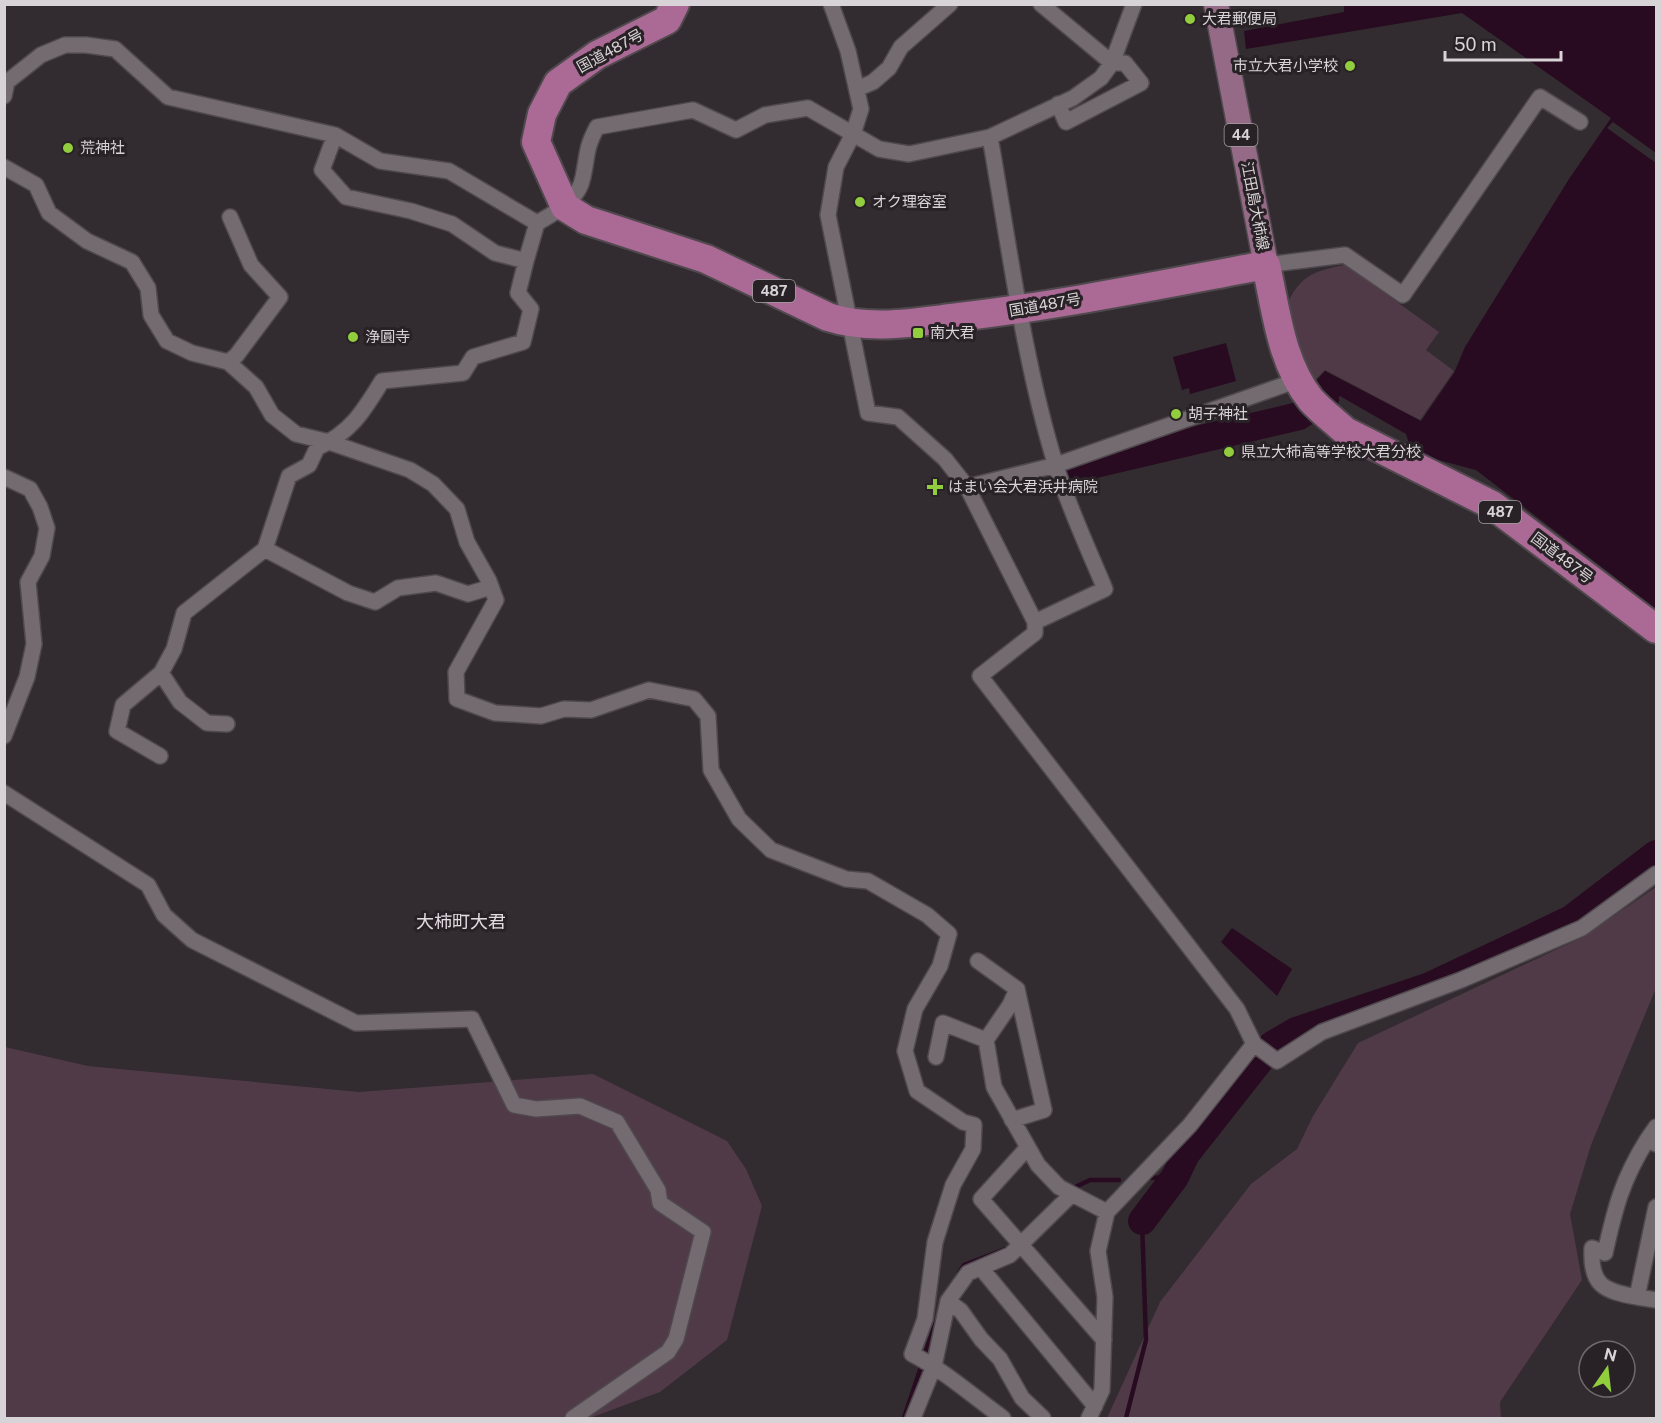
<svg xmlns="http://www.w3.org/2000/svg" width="1661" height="1423" viewBox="0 0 1661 1423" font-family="'Public Sans','Noto Sans JP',sans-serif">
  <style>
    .green { fill: #503a48 }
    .water { fill: #280b20 }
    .pier { fill: #322b30 }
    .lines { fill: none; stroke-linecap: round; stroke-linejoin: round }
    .stream { stroke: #280b20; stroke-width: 4.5 }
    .river { stroke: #280b20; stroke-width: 28 }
    .street-casing { stroke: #4f494d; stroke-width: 18 }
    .primary-casing { stroke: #4f494d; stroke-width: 27 }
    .highway-casing { stroke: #4f494d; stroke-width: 32 }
    .street { stroke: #736b70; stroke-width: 15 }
    .primary { stroke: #956a87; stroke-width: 24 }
    .highway { stroke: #ab6996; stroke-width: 28 }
    .poi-dot { fill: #92cd3e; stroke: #282226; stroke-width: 2 }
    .labels { text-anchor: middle; stroke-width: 6; stroke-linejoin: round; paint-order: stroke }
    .shield { fill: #282226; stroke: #a39ea1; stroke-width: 1.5 }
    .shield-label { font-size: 14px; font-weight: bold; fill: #d8d3d6 }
    .poi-label { font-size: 15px; fill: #d8d3d6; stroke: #282226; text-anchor: start }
    .street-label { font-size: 15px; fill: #d8d3d6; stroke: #282226 }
    .quarter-label { font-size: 18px; fill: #e3dae0; stroke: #282226 }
  </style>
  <rect width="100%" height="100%" fill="#322b30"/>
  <path class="green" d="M1345 265 1439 332 1426 350 1454 371 1420 420 1325 370 1311 384 1286 307C1299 276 1313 271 1345 265Z
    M1656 887V988L1591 1145 1570 1214 1582 1280 1500 1402 1501 1418H1107L1160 1302 1251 1184 1297 1149 1313 1116 1358 1043 1583 937Z
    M5 1047 88 1066 359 1092 593 1074 727 1141 746 1169 762 1206 727 1340 660 1392 590 1418H5Z"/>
  <path class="water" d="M1344 5H1656V609L1476 470 1412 453 1406 434 1340 396 1329 403 1314 383 1325 371 1421 421 1454 373 1465 347 1569 179 1611 118 1462 13 1246 49 1244 31 1344 12Z
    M1226 343 1236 381 1190 394 1189 388 1182 390 1173 357Z
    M1232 928 1292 969 1277 996 1221 942Z"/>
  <path class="pier" d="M1613 122 1656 153V163L1607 128Z"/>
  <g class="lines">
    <path class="stream" d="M1147 1178 1175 1177
      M1071 1189 1090 1180H1119
      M959 1273 964 1265 1008 1248
      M924 1356 937 1319
      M904 1418 922 1364
      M1126 1418 1146 1340 1142 1221"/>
    <path class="river" d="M1065 471 1299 416 1325 399
      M1142 1221 1175 1177 1186 1154 1272 1045 1296 1031 1430 986 1538 935 1571 919 1656 854"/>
    <defs>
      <path id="street" d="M831 4 848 51 861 109 853 134 836 167 828 215 868 413 898 417 945 459 967 487 1035 622V633L980 676 1237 1009 1254 1044 1277 1061 1322 1032 1461 980 1582 928 1656 874
        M1041 4 1112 63H1125L1141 83 1066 122 1058 104
        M857 89 873 82 889 68 901 47 950 4
        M4 96 7 82 41 55 65 45H86L115 49 168 97 335 135 380 161 449 171 537 223C556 212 579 200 583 177 588 154 585 150 597 127L693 110 736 130 765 115 808 108 879 149 909 154 990 137 1073 98 1101 78 1112 63 1134 4
        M335 135 322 170 346 197 411 211 452 224 495 253 526 261 537 223
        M990 137C1009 245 1023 357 1055 463 1068 506 1088 548 1105 589L1035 622
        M4 167 36 185 49 213 87 241 132 262 148 288 151 315 167 341 192 353 228 362 256 387 272 415 296 434 329 442 410 470 433 484 457 509 467 542 489 581 496 600 456 672 457 699 495 713 541 716 564 709 591 710 649 690 694 699 708 716 711 770 739 819 771 850 846 879 868 881 927 915 949 934 940 966 915 1009 905 1051 917 1091 963 1122 974 1125 973 1149 953 1185 935 1242 925 1319 912 1354C945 1371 974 1397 1003 1418
        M1266 265 1345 255 1403 295 1540 97 1580 122
        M228 362 236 356 280 297 251 265 230 217
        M4 477 30 489 40 507 47 528 42 556 28 582 34 644 27 677 4 736
        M967 487 1056 465 1298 380
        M265 549 348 593 375 602 398 588 436 583 468 594 491 587
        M161 673 180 702 207 723 227 724
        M160 756 117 731 123 705 161 673 174 649 184 613 265 549 289 476 309 465 317 448C351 432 363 412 382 381L463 373 473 357 523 342 531 309 518 293 526 261
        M4 793 148 885 164 915 192 940 356 1023 472 1019 514 1105 536 1109 580 1106 617 1122 658 1190 660 1203 703 1232 676 1339 668 1352 573 1418
        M978 961 1017 989 1010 1005 986 1040 994 1087 1038 1165 1059 1187 1072 1194
        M936 1057 943 1023 986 1040
        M1012 1120 1044 1110 1017 989
        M1647 1140 1656 1127
        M1028 1147 981 1199 1104 1340
        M1656 1207 1637 1297 1656 1300
        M981 1268 1095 1406
        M1637 1297C1603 1291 1590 1285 1592 1248L1605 1253C1615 1208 1622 1180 1647 1140L1656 1144
        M948 1301 961 1311 981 1339 1000 1359 1022 1398 1043 1418
        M913 1418 934 1366 948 1301 968 1273 1010 1255 1072 1194 1107 1212
        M1089 1418 1102 1390 1105 1297 1098 1251 1107 1212 1190 1125 1254 1044"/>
      <path id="primary" d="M1216 4 1266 265"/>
      <path id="highway" d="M675 4 667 20 597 55 558 83 542 114 536 142 565 207 586 220 706 259 828 317C871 331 916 322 959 317 1062 305 1164 284 1266 265 1276 310 1281 363 1311 400 1321 411 1334 421 1345 431L1492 505 1656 629"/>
    </defs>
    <use href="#street" class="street-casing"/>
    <use href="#primary" class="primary-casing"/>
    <use href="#highway" class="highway-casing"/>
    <use href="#street" class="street"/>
    <use href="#primary" class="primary"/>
    <use href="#highway" class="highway"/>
  </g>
  <g class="poi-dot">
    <circle cx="1190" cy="19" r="6"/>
    <circle cx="1350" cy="66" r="6"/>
    <circle cx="68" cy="148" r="6"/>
    <circle cx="860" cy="202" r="6"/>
    <rect x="912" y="327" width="12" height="12" rx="3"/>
    <circle cx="353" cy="337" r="6"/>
    <circle cx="1176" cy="414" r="6"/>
    <circle cx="1229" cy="452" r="6"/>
    <path d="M932 478h6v6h6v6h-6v6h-6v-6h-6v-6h6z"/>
  </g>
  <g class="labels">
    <g class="shield">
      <rect x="1224.5" y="124" width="33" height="22" rx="4.5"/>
      <rect x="753" y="280" width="42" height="22" rx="4.5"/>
      <rect x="1479" y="501" width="42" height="22" rx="4.5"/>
    </g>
    <g class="shield-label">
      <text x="1241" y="140">44</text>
      <text x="774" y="296">487</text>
      <text x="1500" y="517">487</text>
    </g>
    <g class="poi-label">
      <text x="1202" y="24">大君郵便局</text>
      <text x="1338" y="71" text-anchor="end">市立大君小学校</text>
      <text x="80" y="153">荒神社</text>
      <text x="872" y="207">オク理容室</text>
      <text x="930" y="338">南大君</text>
      <text x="365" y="342">浄圓寺</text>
      <text x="1188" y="419">胡子神社</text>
      <text x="1241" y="457">県立大柿高等学校大君分校</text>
      <text x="948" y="492">はまい会大君浜井病院</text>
    </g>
    <g class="street-label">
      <text transform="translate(610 51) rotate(-29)" y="5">国道487号</text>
      <text transform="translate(1255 206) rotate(79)" y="5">江田島大柿線</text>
      <text transform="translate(1045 305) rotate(-10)" y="5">国道487号</text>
      <text transform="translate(1562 558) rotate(37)" y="5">国道487号</text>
    </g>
    <g class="quarter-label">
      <text x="461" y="928">大柿町大君</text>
    </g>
  </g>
  <rect width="1661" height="1423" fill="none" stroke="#d8d3d6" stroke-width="12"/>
  <g transform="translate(1607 1369) rotate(14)"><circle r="28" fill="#282226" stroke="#6e696c" stroke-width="1.5"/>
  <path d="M0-4.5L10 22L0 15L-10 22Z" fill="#92cd3e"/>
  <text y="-9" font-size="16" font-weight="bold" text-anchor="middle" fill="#d8d3d6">N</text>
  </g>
  <path d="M1445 51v9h116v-9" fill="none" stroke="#d8d3d6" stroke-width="3"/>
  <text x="1454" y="51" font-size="18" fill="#d8d3d6" stroke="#282226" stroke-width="4.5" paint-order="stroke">50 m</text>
</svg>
